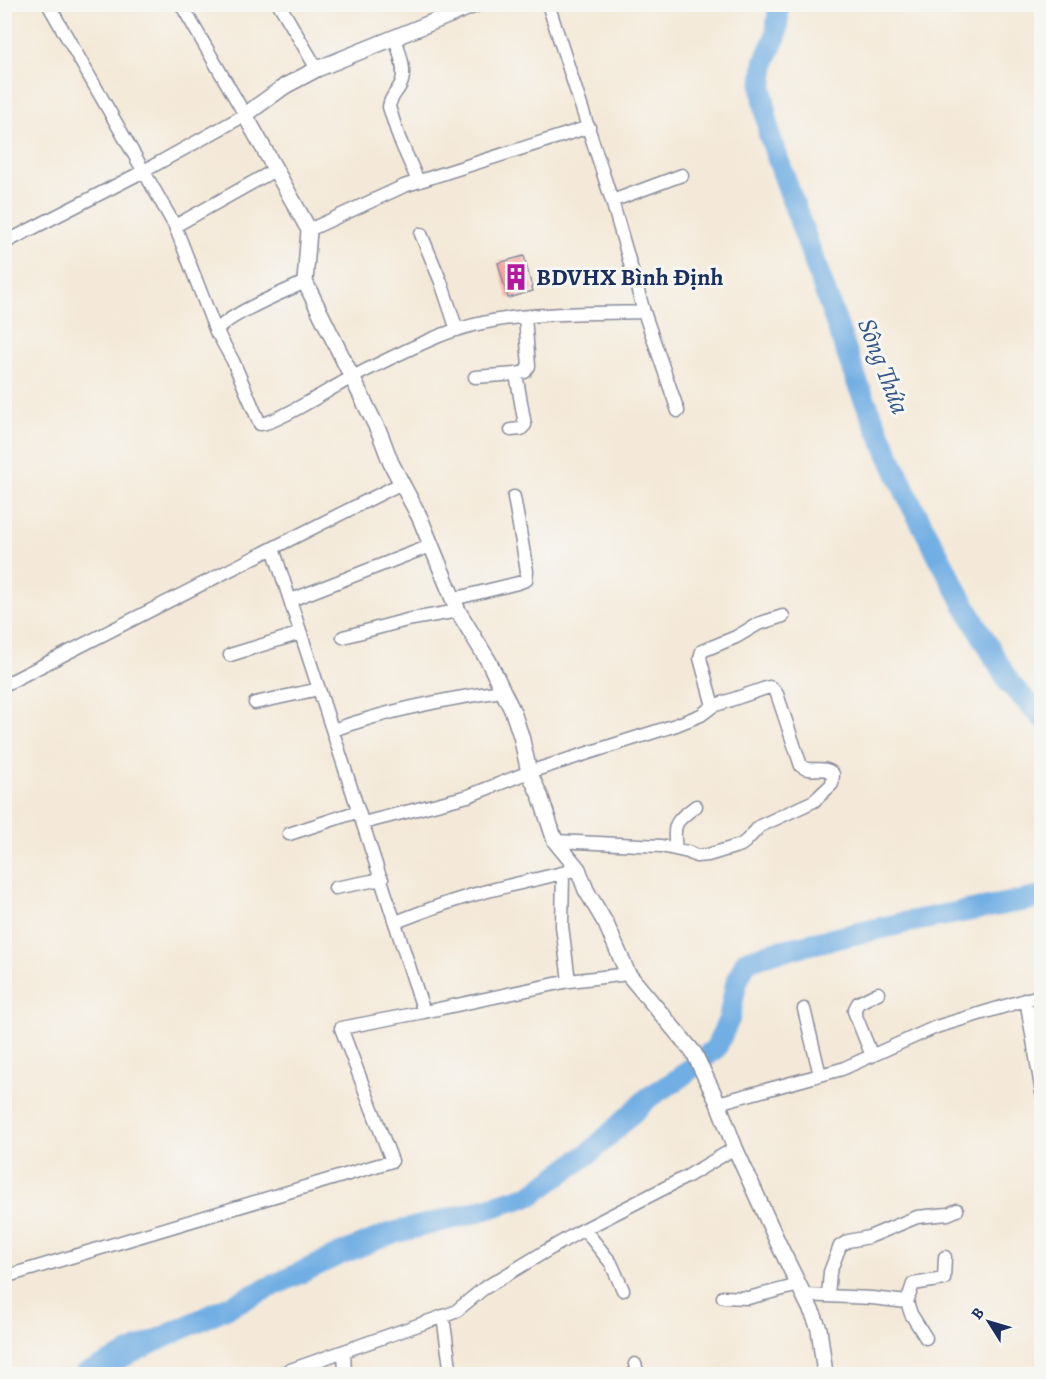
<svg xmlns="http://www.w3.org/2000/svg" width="1046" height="1379" viewBox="0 0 1046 1379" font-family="Alegreya,serif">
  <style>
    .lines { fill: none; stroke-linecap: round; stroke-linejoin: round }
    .river { stroke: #71aee3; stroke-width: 22 }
    .building { fill: #f7a19e }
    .minor-casing { stroke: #888c9b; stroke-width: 15 }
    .tertiary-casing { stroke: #888c9b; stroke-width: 18 }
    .minor { stroke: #fff; stroke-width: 12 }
    .tertiary { stroke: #fff; stroke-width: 15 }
    .labels { text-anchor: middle; stroke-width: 6; stroke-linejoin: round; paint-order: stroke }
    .poi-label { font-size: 24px; font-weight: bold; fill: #1b2f5e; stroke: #f6f6f2; text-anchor: start }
    .water-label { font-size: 26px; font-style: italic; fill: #355586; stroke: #f6f6f2 }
  </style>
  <rect width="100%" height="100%" fill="#f6f6f2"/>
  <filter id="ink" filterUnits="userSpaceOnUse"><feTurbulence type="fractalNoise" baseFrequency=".0167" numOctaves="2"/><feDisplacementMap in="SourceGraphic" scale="12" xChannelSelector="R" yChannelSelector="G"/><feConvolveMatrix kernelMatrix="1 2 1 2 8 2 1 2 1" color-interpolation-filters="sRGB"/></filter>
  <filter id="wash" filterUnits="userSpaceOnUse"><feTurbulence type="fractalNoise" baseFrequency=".008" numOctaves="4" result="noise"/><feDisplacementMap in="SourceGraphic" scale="24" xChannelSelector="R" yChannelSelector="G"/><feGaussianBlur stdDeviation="1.35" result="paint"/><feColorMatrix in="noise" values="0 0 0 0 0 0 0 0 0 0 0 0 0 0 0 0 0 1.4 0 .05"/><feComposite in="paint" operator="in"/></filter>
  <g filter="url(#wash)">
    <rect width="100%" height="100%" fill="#f4e9d8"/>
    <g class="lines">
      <path class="river" d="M779 4 776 36 765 60 762 87 769 134 859 387 910 502 968 611 1010 684 1042 717
        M86 1374 338 1255 389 1234 469 1214 531 1195 592 1151 649 1097 678 1079 716 1048 729 1019 736 984 746 961 775 952 908 922 1042 897"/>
    </g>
    <g id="blocks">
      <path class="building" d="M524 256 533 291 508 298 498 263Z"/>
    </g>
  </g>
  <g filter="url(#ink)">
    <use href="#blocks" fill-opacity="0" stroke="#888c9b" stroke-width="1.5"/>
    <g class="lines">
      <defs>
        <path id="minor" d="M48 4 175 226 217 334
          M279 4 317 69
          M548 4 612 201 644 312 678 411
          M395 37C398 49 406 68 402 81 399 91 390 96 389 107L399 138 418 181
          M612 201 682 175
          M175 226 275 170
          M309 230 404 186 589 127
          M421 234 441 282 457 330
          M4 243 144 171 245 115 181 4
          M305 282C287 291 223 316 217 332L233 361 260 424C276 424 331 388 349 379 376 365 404 351 432 339 498 310 573 314 644 312
          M475 377 516 374
          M511 430 521 429 525 425 516 374 525 372 529 366 525 317
          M402 483 273 548 424 1012 569 981 628 974
          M453 599 518 583 526 580 527 571 514 497
          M291 600 430 546
          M343 637 407 620 458 611
          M230 655 301 633
          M4 685 273 548
          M255 703 319 689
          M713 706 700 658 702 651 736 637 758 624 783 616
          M333 730C389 710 444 699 502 691
          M363 823 468 796 529 772 676 725 701 715 713 706 769 687 772 688 777 694 801 766C811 774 824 764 833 774L832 784 814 801 760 826 746 841 741 845 708 855 696 856 688 852 661 846 555 841
          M289 834 359 811
          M676 849C672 823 676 821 696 806
          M563 873 562 926 569 981
          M335 888 382 879
          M396 922C419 913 442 904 466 897 502 886 541 879 578 869
          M1026 999 1042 1093
          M804 1009 820 1075
          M872 1056 854 1011 858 1003 878 993
          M718 1103 842 1069 936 1027 1042 995
          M584 1229 611 1263 623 1290
          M4 1277 392 1161 341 1028 424 1012
          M804 1295 872 1298 907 1302 913 1284 944 1279 945 1257
          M828 1296 830 1272 840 1246 848 1241 869 1237 917 1217 948 1214 957 1210
          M723 1297 748 1298 799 1285
          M907 1302 911 1314 926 1338
          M443 1316 451 1374
          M344 1351 345 1374
          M635 1364 638 1374
          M279 1374 455 1312 483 1289 541 1254 577 1233 688 1176 735 1148"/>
        <path id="tertiary" d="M477 4 317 69 285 86 245 115 309 230 305 282 380 434 391 463 420 518 458 611 489 662 513 712 521 736 529 772 541 798 555 841 578 869 586 890 606 924 628 974 694 1053 718 1103 735 1148 779 1245 814 1316 819 1329 825 1374"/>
      </defs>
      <use href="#minor" class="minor-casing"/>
      <use href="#tertiary" class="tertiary-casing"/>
      <use href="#minor" class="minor"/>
      <use href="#tertiary" class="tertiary"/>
    </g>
  </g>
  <defs>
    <symbol id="building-bare" viewBox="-9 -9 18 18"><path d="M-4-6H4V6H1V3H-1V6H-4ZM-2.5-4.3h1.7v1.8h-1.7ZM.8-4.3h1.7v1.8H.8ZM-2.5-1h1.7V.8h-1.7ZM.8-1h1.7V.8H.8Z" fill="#b5179e" stroke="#f6f6f2" stroke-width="2.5" paint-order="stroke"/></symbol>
  </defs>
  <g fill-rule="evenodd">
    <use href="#building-bare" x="497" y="258" width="38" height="38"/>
  </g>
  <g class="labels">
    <g class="poi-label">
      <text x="536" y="285">BDVHX Bình Định</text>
    </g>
    <g class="water-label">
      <text transform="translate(884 366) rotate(69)" y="9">Sông Thứa</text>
    </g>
  </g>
  <rect width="1046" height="1379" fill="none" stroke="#f6f6f2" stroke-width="24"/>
  <g transform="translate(989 1322) rotate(307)" stroke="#f6f6f2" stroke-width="4.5" paint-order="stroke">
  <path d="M0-4.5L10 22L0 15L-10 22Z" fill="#1b2f5e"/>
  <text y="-9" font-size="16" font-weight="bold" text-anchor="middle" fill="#1b2f5e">B</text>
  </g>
</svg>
